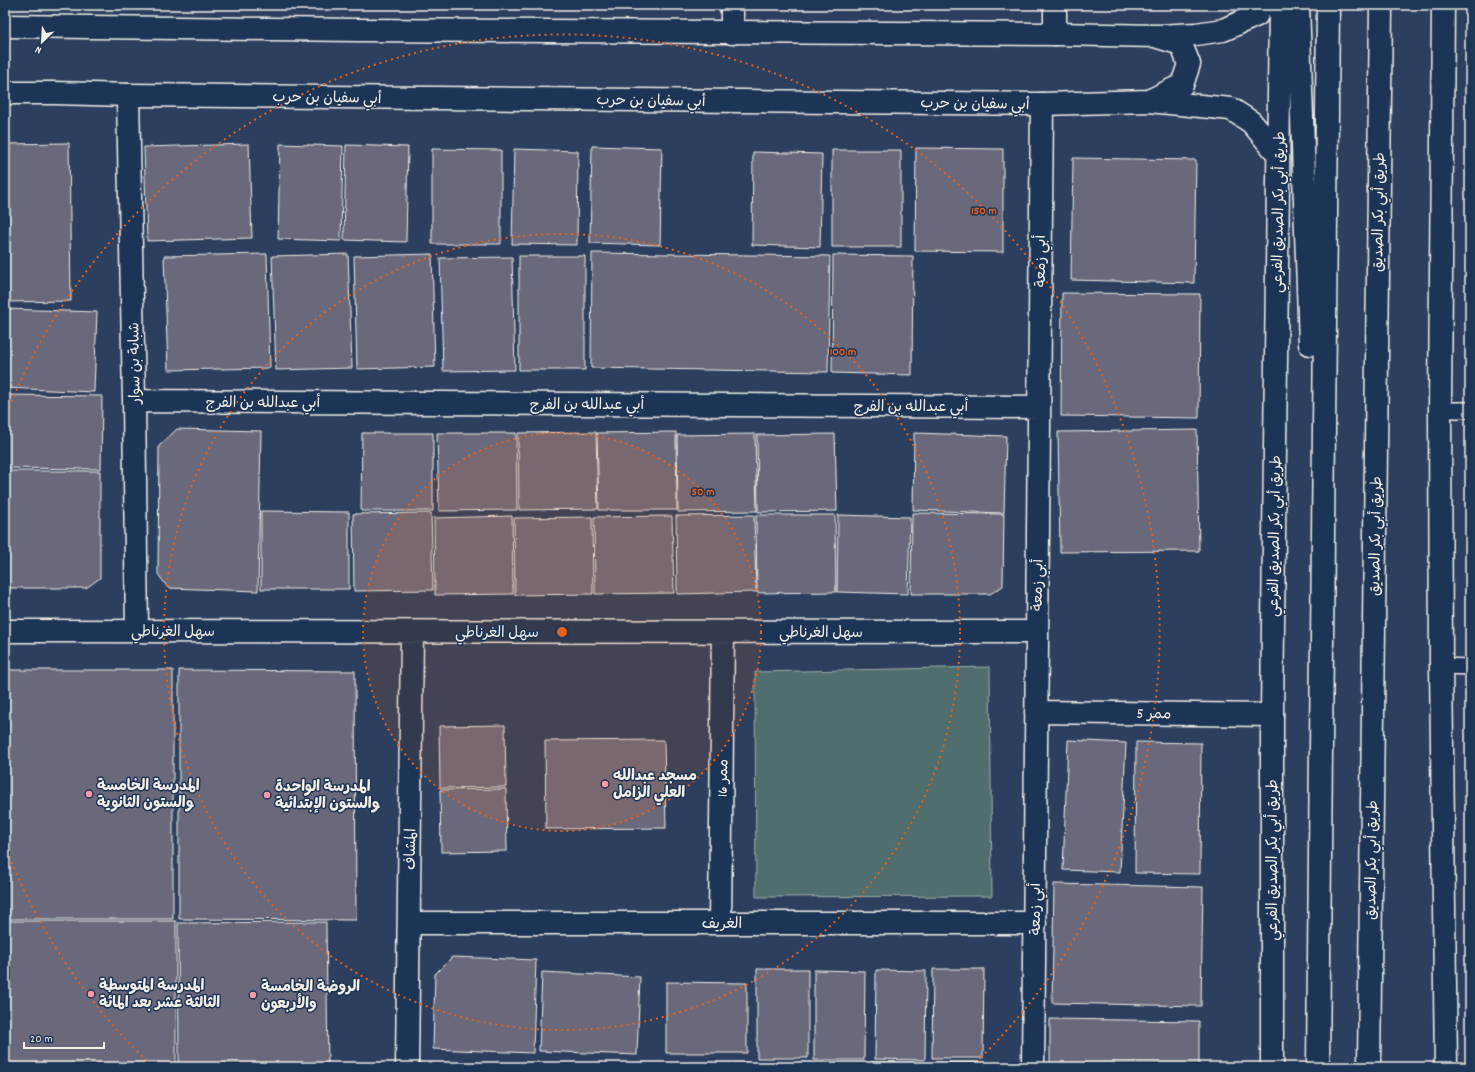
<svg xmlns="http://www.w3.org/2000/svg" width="1475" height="1072" viewBox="0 0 1475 1072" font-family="Dekko,'Playpen Sans Arabic',sans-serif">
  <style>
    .green { fill: #4f6e6d; stroke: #a2b0aa }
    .building { fill: #6a697b; stroke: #f4f1e8 }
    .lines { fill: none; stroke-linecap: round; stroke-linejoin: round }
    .service-casing { stroke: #f4f1e8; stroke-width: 18 }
    .minor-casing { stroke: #f4f1e8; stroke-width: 25 }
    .tertiary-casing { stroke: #f4f1e8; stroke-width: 25 }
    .primary-casing { stroke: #f4f1e8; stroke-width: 25 }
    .service { stroke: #1d3557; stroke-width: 15 }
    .minor { stroke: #1d3557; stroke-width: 22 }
    .tertiary { stroke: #1d3557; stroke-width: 22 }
    .primary { stroke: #1d3557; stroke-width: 22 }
    .ring { fill: none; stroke: #e96117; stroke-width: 2; stroke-dasharray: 2 4 }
    .poi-dot { fill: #ff9aa2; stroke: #1d3557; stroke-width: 1.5 }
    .labels { text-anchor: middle; stroke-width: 3; stroke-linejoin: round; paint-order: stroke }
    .street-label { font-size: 15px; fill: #f4f1e8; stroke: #1d3557 }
    .poi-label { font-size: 15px; font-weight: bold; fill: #f4f1e8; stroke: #1d3557; text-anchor: start }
    .centre { fill: #e96117; stroke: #1d3557; stroke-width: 2 }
    .ring-label { font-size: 12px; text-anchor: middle; font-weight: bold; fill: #e96117; stroke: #1d3557; stroke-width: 3; stroke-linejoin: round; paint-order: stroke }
  </style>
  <rect width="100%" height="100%" fill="#2c3f5e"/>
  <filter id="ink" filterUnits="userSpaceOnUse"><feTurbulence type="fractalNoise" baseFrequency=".025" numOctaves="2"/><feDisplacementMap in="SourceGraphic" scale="8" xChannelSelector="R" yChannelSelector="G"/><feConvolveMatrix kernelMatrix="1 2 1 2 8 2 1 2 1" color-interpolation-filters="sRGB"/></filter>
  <g filter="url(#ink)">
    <path class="green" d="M990 667 992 896 756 897 755 672Z"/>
    <path class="building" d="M69 143 71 301 5 302V144Z
      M249 144 252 238 147 241 144 147Z
      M280 144 343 146 341 241 278 239Z
      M346 145 408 147 406 242 344 240Z
      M592 146 662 148 660 245 590 243Z
      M916 148 1003 149V252L915 251Z
      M432 149 501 150V244H432Z
      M514 149 578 151 577 245 512 244Z
      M832 150H901V247H832Z
      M753 152 822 154 820 247 752 245Z
      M1073 158 1196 160 1194 283 1071 280Z
      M592 253 830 256 828 372 591 368Z
      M267 254 270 368 168 370 164 256Z
      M348 254 352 368 276 370 272 256Z
      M432 254 435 367 357 369 354 256Z
      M833 255 913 256 912 375 832 373Z
      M519 256H585V370H519Z
      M512 257 515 370 443 371 440 258Z
      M1062 293 1200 294 1199 418 1061 416Z
      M5 309 97 312 94 392 5 388Z
      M5 395 102 396 101 469 5 468Z
      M177 429 261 431 258 591 168 588 158 574 159 446Z
      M1197 430 1199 551 1060 552 1058 432Z
      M596 432 598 509 519 510 518 433Z
      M676 432 677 510H599L597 433Z
      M362 433H433V511H361Z
      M437 433H516L517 510 439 511Z
      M914 433 1006 436 1004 513 913 510Z
      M755 434 757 511 678 512 677 435Z
      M835 434 837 511 758 512 757 435Z
      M5 471H100V578L86 588H5Z
      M261 511 349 512V589H261Z
      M431 513 433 590 354 591 353 514Z
      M912 513 1004 514 1003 586 990 594H911Z
      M754 515 756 592 677 594 676 516Z
      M756 515H835L836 592 757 593Z
      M838 515 910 517 908 594 837 592Z
      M512 516 513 594 435 595 434 518Z
      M672 516 674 593 595 594 594 517Z
      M592 517 593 594 515 595 514 518Z
      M5 670H173V919H5Z
      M179 670 355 671 356 920 179 919Z
      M505 725 506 787 440 788 439 726Z
      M664 740 666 828 546 829 545 741Z
      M1068 740 1126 743 1120 872 1063 870Z
      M1136 742 1201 743 1200 874 1135 873Z
      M506 789 507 851 441 852 440 790Z
      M1054 884 1203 887 1201 1006 1052 1003Z
      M5 921H176V1067H5Z
      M326 922 328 1067H179L178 923Z
      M452 957 536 960 533 1053 433 1049 435 974Z
      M757 969H808V1058H757Z
      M933 969H984L983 1058H932Z
      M814 970 865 971 864 1060H814Z
      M876 970 926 971 925 1060 875 1059Z
      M542 972 640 977 637 1055 539 1051Z
      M666 982 747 983V1053H666Z
      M1050 1019 1199 1021V1067H1050Z
      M871 1062 998 1063V1067H871Z
      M749 1063V1067H677V1065Z"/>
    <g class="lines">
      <defs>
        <path id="service" d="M1440 410H1470
          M1441 666 1470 667"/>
        <path id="minor" d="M1055 5V34
          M732 33V5
          M128 95 134 401 137 631
          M134 401 1039 407
          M5 631 1037 632
          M1036 712 1272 715
          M409 923H1035
          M720 923 723 632
          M407 1067 412 632
          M1033 1067 1042 104"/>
        <path id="tertiary" d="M1443 5 1440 410 1441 666 1446 1067
          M5 26 358 30 1055 34 1158 36 1196 34 1223 30 1257 15 1261 5
          M5 93H54L128 95 1042 104 1149 101 1231 109 1251 122 1278 154
          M1149 101 1182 85 1189 64 1181 44 1158 37
          M1272 1067V715L1280 5"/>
        <path id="primary" d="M1298 5 1310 344
          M1318 1067 1328 5
          M1369 1067 1381 5"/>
      </defs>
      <use href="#service" class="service-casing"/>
      <use href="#minor" class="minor-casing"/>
      <use href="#tertiary" class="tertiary-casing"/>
      <use href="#primary" class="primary-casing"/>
      <use href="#service" class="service"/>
      <use href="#minor" class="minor"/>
      <use href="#tertiary" class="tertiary"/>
      <use href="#primary" class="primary"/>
    </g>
  </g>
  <circle cx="562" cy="632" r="199" fill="#e96117" fill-opacity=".12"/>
  <g class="ring">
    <circle cx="562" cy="632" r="199"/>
    <circle cx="562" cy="632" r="398"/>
    <path d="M151 1065A597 597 0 0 1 7 851M7 413A597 597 0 1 1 973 1065"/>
  </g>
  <g class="poi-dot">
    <circle cx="605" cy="784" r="4"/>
    <circle cx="89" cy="794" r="4"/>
    <circle cx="267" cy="795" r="4"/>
    <circle cx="91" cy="994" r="4"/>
    <circle cx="253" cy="995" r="4"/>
  </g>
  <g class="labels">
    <g class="street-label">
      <text transform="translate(327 97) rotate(1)" y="5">أبي سفيان بن حرب</text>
      <text transform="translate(651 100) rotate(1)" y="5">أبي سفيان بن حرب</text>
      <text transform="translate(975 103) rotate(1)" y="5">أبي سفيان بن حرب</text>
      <text transform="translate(1278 212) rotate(-89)" y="5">طريق أبي بكر الصديق الفرعي</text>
      <text transform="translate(1378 212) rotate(-89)" y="5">طريق أبي بكر الصديق</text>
      <text transform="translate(1040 261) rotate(-90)" y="5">أبي زمعة</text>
      <text transform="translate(134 363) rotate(-91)" y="5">شبابة بن سوار</text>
      <text x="263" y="407">أبي عبدالله بن الفرج</text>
      <text x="587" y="409">أبي عبدالله بن الفرج</text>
      <text x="911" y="411">أبي عبدالله بن الفرج</text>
      <text transform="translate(1274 536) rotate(-89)" y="5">طريق أبي بكر الصديق الفرعي</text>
      <text transform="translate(1375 536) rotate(-89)" y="5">طريق أبي بكر الصديق</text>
      <text transform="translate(1037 585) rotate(-89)" y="5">أبي زمعة</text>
      <text x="173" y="636">سهل الغرناطي</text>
      <text x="497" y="637">سهل الغرناطي</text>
      <text x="821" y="637">سهل الغرناطي</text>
      <text transform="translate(1154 713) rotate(1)" y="5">ممر 5</text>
      <text transform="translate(722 778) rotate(-89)" y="5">ممر 16</text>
      <text transform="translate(410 849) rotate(-89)" y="5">المشاف</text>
      <text transform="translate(1272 860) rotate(-90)" y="5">طريق أبي بكر الصديق الفرعي</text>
      <text transform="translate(1371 860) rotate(-89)" y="5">طريق أبي بكر الصديق</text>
      <text transform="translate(1035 909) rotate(-90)" y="5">أبي زمعة</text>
      <text x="722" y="928">الغريف</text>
    </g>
    <g class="poi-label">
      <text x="613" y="780">مسجد عبدالله<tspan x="613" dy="17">العلي الزامل</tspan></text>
      <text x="97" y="790">المدرسة الخامسة<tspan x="97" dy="17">والستون الثانوية</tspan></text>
      <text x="275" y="791">المدرسة الواحدة<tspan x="275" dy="17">والستون الإبتدائية</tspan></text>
      <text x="99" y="990">المدرسة المتوسطة<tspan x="99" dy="17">الثالثة عشر بعد المائة</tspan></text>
      <text x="261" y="991">الروضة الخامسة<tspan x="261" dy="17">والأربعون</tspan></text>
    </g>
  </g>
  <circle cx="562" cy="632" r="6" class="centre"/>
  <g class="ring-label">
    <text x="984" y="214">150 m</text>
    <text x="843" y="355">100 m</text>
    <text x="703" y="495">50 m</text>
  </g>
  <rect width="1475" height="1072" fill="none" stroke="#1d3557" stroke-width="20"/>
  <rect x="10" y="10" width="1455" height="1052" fill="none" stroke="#f4f1e8" stroke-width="1.5" filter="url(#ink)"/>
  <g transform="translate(42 42) rotate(205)" stroke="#1d3557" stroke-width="3" paint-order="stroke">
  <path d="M0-3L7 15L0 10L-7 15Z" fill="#f4f1e8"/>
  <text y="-6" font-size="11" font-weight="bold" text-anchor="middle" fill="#f4f1e8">N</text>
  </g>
  <path d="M24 1042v6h80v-6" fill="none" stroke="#f4f1e8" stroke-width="2"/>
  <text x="30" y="1042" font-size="12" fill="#f4f1e8" stroke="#1d3557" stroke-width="3" paint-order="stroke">20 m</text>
</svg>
